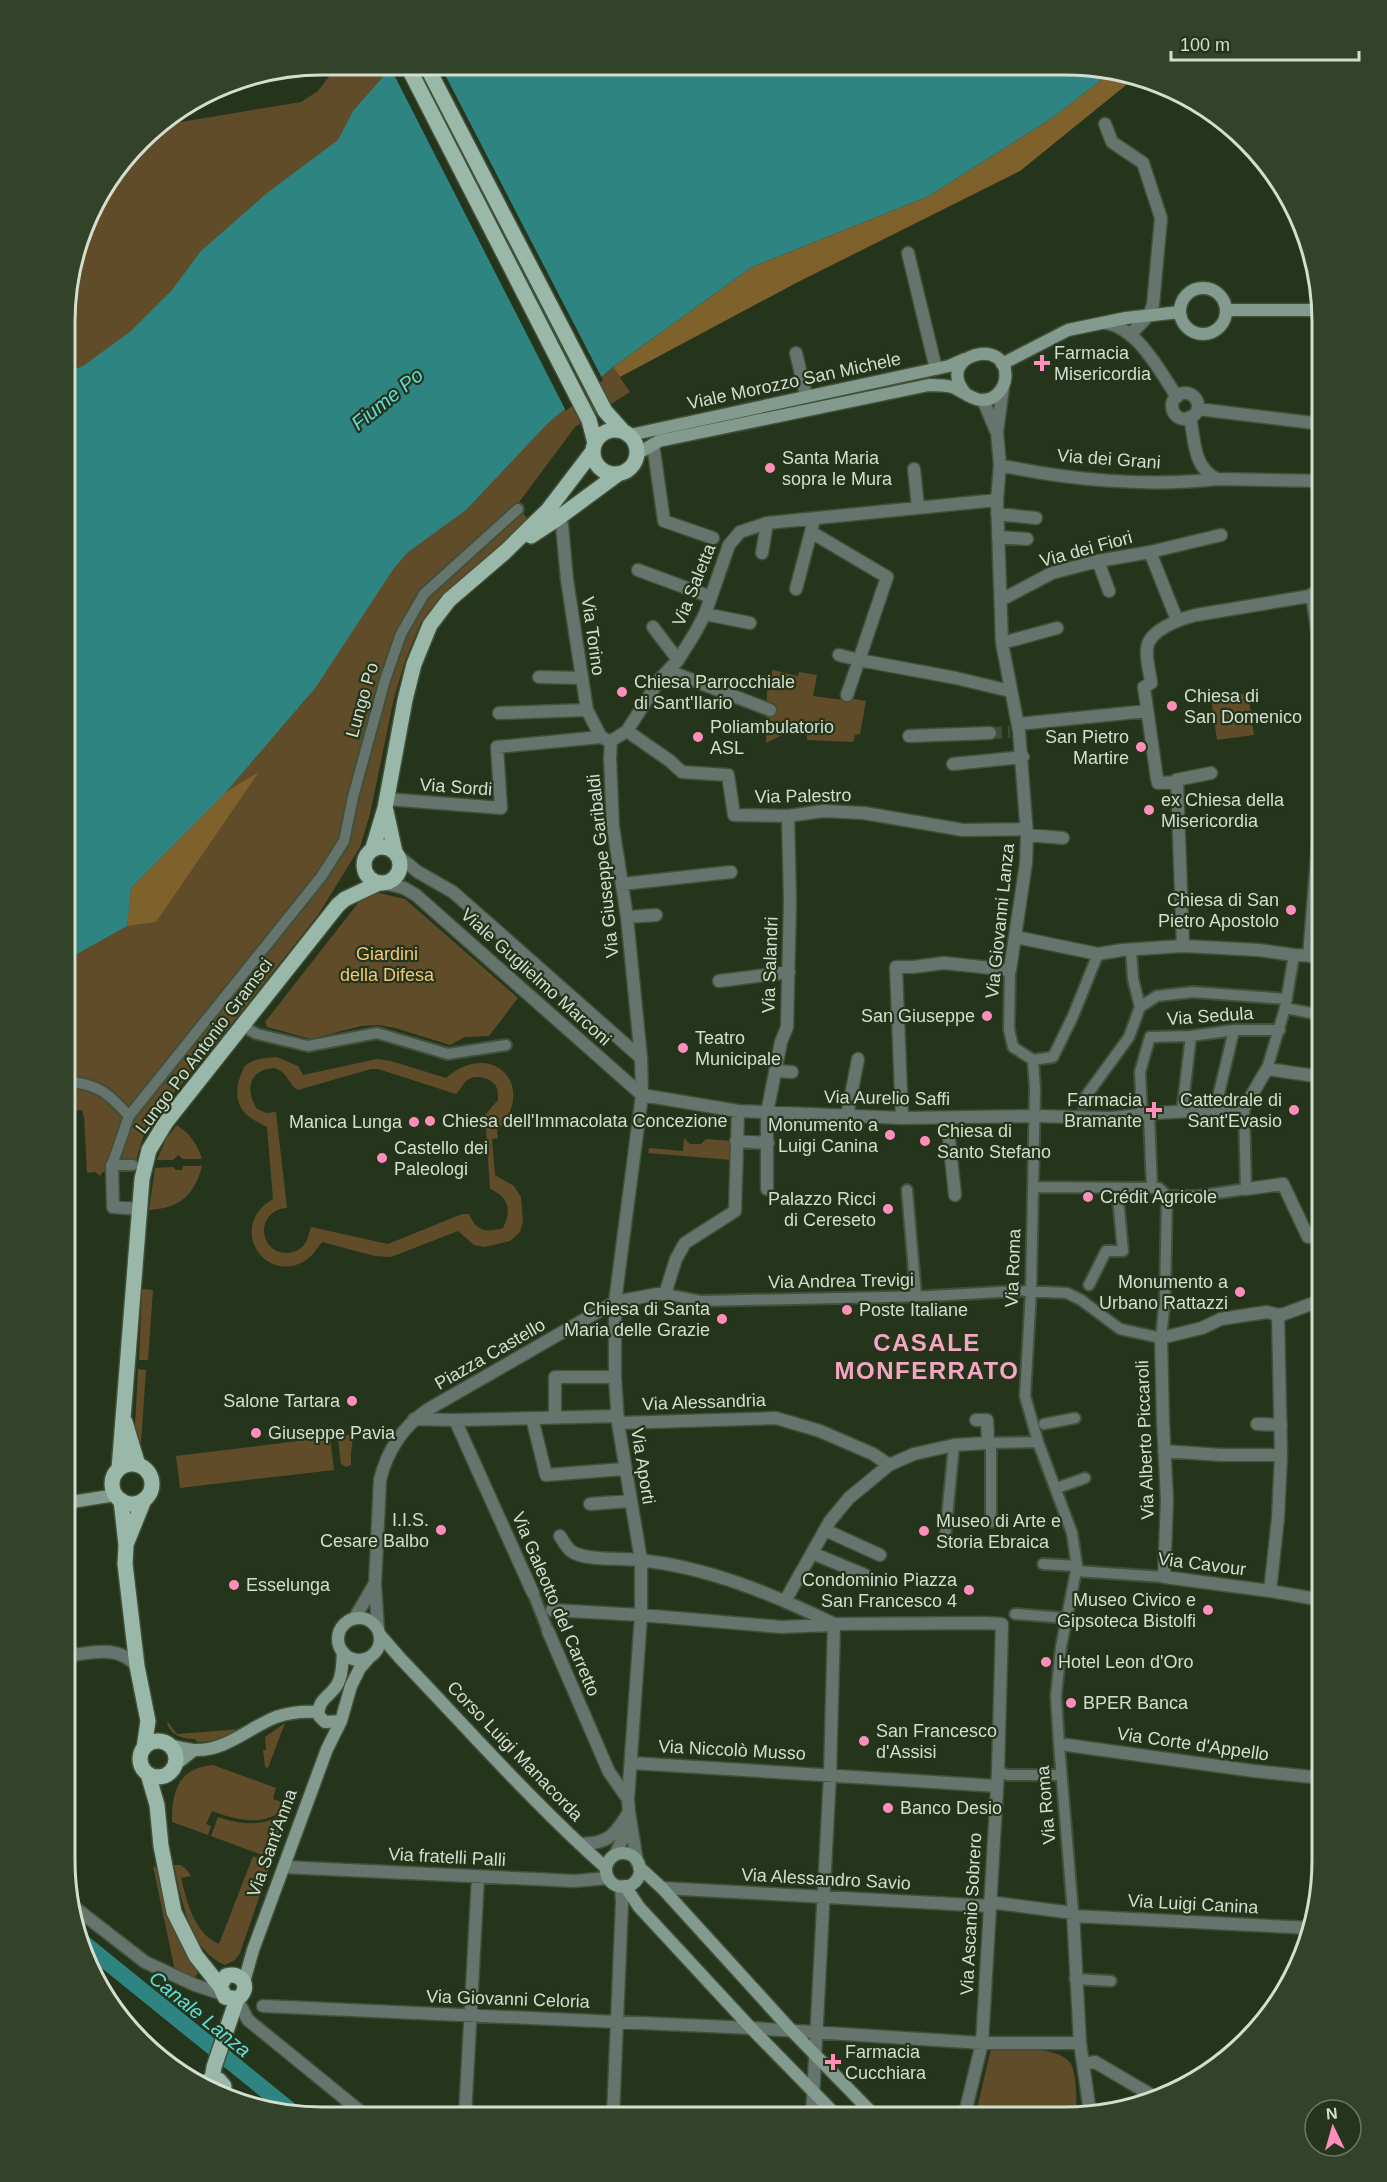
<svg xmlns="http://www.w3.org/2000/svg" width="1387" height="2182" viewBox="0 0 1387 2182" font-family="Helvetica,sans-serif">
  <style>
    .green { fill: #604c29; fill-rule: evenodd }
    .forest { fill: #7f612b }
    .water { fill: #2d8480 }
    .pier { fill: #25351c }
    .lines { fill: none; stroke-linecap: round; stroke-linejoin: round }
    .pedestrian-tunnel { stroke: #3f4e37; stroke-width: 10; stroke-dasharray: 10 5; stroke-linecap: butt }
    .minor-tunnel { stroke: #3f4e37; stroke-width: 12; stroke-dasharray: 12 6; stroke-linecap: butt }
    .pedestrian-casing { stroke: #415039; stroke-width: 14 }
    .minor-casing { stroke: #415039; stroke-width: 15 }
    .secondary-casing { stroke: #415039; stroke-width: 15 }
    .primary-casing { stroke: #415039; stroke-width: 18 }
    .pedestrian { stroke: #65746c; stroke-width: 10 }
    .minor { stroke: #65746c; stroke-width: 12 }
    .secondary { stroke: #839b8e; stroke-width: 12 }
    .primary { stroke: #99b8a9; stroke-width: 15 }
    .poi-dot { fill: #ff8ebb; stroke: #25351c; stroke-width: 2 }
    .labels { text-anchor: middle; stroke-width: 4.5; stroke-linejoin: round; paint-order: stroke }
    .poi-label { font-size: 18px; fill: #d4decf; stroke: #25351c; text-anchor: start }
    .street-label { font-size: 18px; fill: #d4decf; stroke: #25351c }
    .park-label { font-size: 18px; fill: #f4c576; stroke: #25351c }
    .water-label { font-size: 20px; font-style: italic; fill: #61ded9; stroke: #25351c }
    .district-label { font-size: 24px; font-weight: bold; letter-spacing: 1.5px; fill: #f5a6c3; stroke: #25351c }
    .rim { fill: none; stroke: #d4decf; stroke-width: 3 }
  </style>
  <rect width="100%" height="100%" fill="#25351c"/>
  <path class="green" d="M338 65H396L565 408 613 367 630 392 575 427 517 505 530 522 441 596 421 622 405 661 394 698 370 814 360 847 318 915 219 1040 150 1121 142 1140 133 1170 103 1172 100 1176 95 1172 87 1173 84 1117 82 1110 66 1112 67 289 91 208 152 129 157 126 301 102 318 91Z
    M773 670 798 676 799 672 817 675 813 696 843 700 850 698 866 701 860 734 855 735 853 742 807 740V735L786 733 766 743 767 692Z
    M1248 693 1254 735 1217 740 1211 698Z
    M379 893 405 899 518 998 489 1036 465 1037 450 1045 395 1028 378 1025 361 1026 311 1039 267 1027 265 1022 362 898Z
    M277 1057 298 1066 303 1075 377 1059 391 1061 446 1078C492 1038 539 1086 497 1131L498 1138 492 1139 495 1175 514 1186 521 1197 523 1222 520 1232 510 1241 485 1247 474 1245 458 1231 391 1257 375 1256 322 1242C317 1249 311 1258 303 1262 262 1283 228 1225 273 1199L267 1127C247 1117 234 1109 238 1084 239 1080 242 1070 245 1066 253 1058 267 1058 277 1057ZM274 1068C289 1073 287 1083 298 1090L371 1069H378L456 1094C460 1090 462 1086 465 1082 473 1073 490 1077 496 1086 498 1090 498 1095 498 1100L485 1115 490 1189C509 1197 512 1210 503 1228 486 1233 476 1231 469 1214H462L388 1244 311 1227C309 1233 308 1240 304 1245 295 1256 275 1256 267 1242 258 1225 271 1208 287 1208L276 1112 266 1113 257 1109C245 1090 248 1070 274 1068Z
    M177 1125C190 1134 197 1143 202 1159H183L178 1155 173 1160H157L166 1139Z
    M684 1138 690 1144H701L706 1139 732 1141V1160L648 1153 649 1148 683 1151Z
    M183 1166H202C194 1196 180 1208 149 1210L155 1168 173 1167 176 1170H182Z
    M142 1289 153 1290 148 1360H139Z
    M138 1369 146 1370 141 1444 135 1426Z
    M344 1434 349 1435 353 1439 351 1452V1465L346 1467 341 1464 338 1440 340 1436Z
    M330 1437 334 1470 180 1488 176 1456Z
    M167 1721 177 1734 241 1729 213 1741 197 1742 195 1739C182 1739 168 1734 167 1721Z
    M285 1723 268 1768 265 1767 263 1750H266L265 1737Z
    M213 1765 276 1788 273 1799 287 1804C269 1829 236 1820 212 1811L206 1824 211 1826 208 1835 172 1822C172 1791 178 1768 213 1765Z
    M286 1810 270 1858 211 1836 218 1817C240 1825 268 1828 286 1810Z
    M253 1856 271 1863 240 1953 235 1960 225 1965C190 1952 181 1897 174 1865H181L187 1870 191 1876 181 1878C187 1902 194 1933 219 1944Z
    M153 1866 158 1869C166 1914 171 1934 199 1971L195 1978 175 1971Z
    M991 2049C1009 2048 1062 2046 1071 2064 1077 2075 1076 2102 1077 2115L1065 2117H1041L1010 2114 1009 2117H975Z"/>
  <path class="forest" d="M1113 71 1136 77 1020 171 796 283 620 377 613 367 752 267 929 196 1052 118Z
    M259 772 156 922 127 926 131 888 226 792Z"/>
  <path class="water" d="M396 65 1099 67 1113 71 1052 118 929 196 752 267 613 367 546 425 466 510 408 552 394 568 316 687 226 792 131 888 127 926 66 960 67 372 83 366 131 331 172 290 201 251 267 193 338 140 353 111 391 68Z
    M78 1928 309 2115 281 2113 83 1953Z"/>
  <path class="pier" d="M389 65H440L603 380 566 411Z"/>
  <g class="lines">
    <path class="pedestrian-tunnel" d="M1080 1117 1086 1096"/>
    <path class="minor-tunnel" d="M990 733 1010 732
      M947 1118 949 1139"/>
    <defs>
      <path id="pedestrian" d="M1010 970 1009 1029 1013 1047 1033 1060 1035 1088 1031 1291 1025 1396 1038 1442 1072 1533 1077 1566 1061 1647 1056 1696 1059 1744 1073 1913
        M1140 1007 1157 996 1193 992 1287 999
        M1285 1008 1321 1015
        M242 1026 257 1034 308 1046 377 1033 448 1054 506 1045
        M1033 1060 1053 1057 1073 1016 1098 954
        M1267 1069 1285 1008 1294 955
        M66 1081C100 1085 107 1092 129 1116
        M1086 1096 1129 1037 1140 1007 1133 979 1131 949
        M1215 1110 1234 1030
        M1182 1111 1191 1036
        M1149 1114 1152 1188
        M1142 1115 1140 1072 1150 1037 1191 1036 1234 1030H1280
        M133 1165H112L129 1116 321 877 344 841 353 797 385 680 401 634 424 594 518 509
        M1033 1187 1159 1188 1167 1196
        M907 1190 916 1295
        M1167 1196H1197L1246 1189 1244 1108
        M1089 1285 1106 1251H1123L1117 1188
        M1025 1291 1067 1293 1081 1300 1120 1329 1161 1338 1165 1298 1167 1196
        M665 1294 701 1301 929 1296 1019 1291
        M1044 1424 1075 1418
        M988 1443 1038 1442
        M1057 1488 1085 1478
        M991 1522V1444
        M945 1538 954 1445
        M1043 1564 1077 1566
        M1076 1571 1164 1577
        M533 1593 548 1631
        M1015 1614 1066 1618
        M998 1772 1008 1775H1061
        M1075 1979 1111 1981"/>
      <path id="minor" d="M1105 124 1112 142 1143 163 1161 218 1153 305 1149 315 1130 335
        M908 253 936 369
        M1105 323C1137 327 1160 371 1177 397
        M796 353 806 395
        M1172 406a13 13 0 1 1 26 0a13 13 0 1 1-26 0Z
        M983 400 996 431
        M1198 409 1322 424
        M1190 417C1195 442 1193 467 1217 479L1322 481
        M653 444 664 521 713 538
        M1000 465C1066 480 1149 487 1217 479
        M914 469 918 507
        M997 514 1036 518
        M814 519 811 532 887 577 859 660 956 678 1010 691
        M562 525 567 580 587 710 601 737 607 740
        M998 537 1027 539
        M1150 552 1221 535
        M762 553 767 523
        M1098 561 1109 591
        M638 570 711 597
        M796 589 811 532
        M1312 594 1322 666
        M1001 600 1052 573 1098 561 1150 552 1177 620
        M705 614 750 623
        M653 627 678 660
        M1002 643 1057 628
        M839 655 859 660 847 695
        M669 671 770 710
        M539 677 581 678
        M499 713 587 710
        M1018 724 1147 711
        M627 731 670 761 682 772 728 775 734 815 788 816 823 811 864 813 963 830 1026 829
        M909 736 990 733
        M611 741 610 758 613 827 627 917 641 1058 642 1095 615 1302V1377L618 1423 641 1560V1615L628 1799 629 1812 637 1862
        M611 741 627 731 660 679 678 660 695 633 705 614 729 545 740 532 767 523 997 500
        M953 764 1023 757
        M1177 782 1176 780 1211 773
        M387 799 501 808 497 747 601 737
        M1027 835 1063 838
        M398 856 418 872 453 892 641 1058
        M384 883 404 888 416 895 642 1095
        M622 884 731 872
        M627 917 656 915
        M1016 937 1098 954 1122 950 1183 946 1259 950 1294 955 1322 956
        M1183 946 1177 782 1158 783 1157 779 1144 687 1151 683C1150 673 1146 660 1147 649 1148 630 1180 619 1196 615L1322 594
        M1309 956 1322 795
        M719 981 789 972
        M777 1071 792 1072
        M642 1095 738 1111 902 1118 1035 1116 1111 1118 1156 1113 1244 1108 1267 1069 1322 1077
        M847 1116 858 1059
        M902 1118 896 967H913L944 963 1010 970 1026 863 1027 835 1019 731 1002 643 997 500 1000 465 997 432 1003 388
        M949 1139 955 1195
        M736 1141 768 1143
        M112 1165 113 1207 139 1209
        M767 1189V1113L781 1042 787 1027 790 901 788 816
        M1246 1189 1283 1184 1308 1237 1322 1231
        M555 1417V1377H615
        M532 1418 546 1475 624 1469
        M414 1419 455 1420 617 1416
        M455 1420 533 1593
        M618 1423 776 1418 820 1431 873 1454 889 1465
        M1257 1424 1281 1425
        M1164 1451 1221 1455H1281
        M590 1504 630 1501
        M825 1530 880 1555
        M560 1536C563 1541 567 1548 571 1551 585 1561 621 1558 639 1560 707 1567 773 1594 834 1624
        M812 1553 865 1575
        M1270 1591 1278 1518 1281 1455 1278 1315
        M1322 1600 1270 1591 1164 1577 1167 1500 1163 1422 1161 1338 1202 1328 1221 1319 1267 1312 1278 1315 1284 1314 1322 1300
        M785 1601 830 1521 849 1498 889 1465 914 1454 954 1445 988 1443 987 1420H976
        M552 1610 641 1615 781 1627 833 1625
        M354 1619 374 1585
        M378 1629 375 1584 380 1480C387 1451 403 1427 427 1410L615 1302 657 1294H665L676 1259 685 1243 735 1211 738 1111
        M548 1631 609 1772 628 1799
        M65 1656C92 1653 117 1644 137 1666
        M1067 1745 1254 1771 1322 1778
        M632 1763 997 1786
        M580 1844C608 1844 615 1835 629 1812
        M615 1855 624 1836 627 1822
        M284 1867 575 1881 608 1878
        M662 1888 989 1906
        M989 1902 1073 1913 1080 2043 1090 2112
        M74 1907 145 1962 195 1985 222 1994
        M1073 1916 1312 1928
        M237 1999 248 2020 366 2116
        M263 2006 751 2028 982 2043H1080
        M153 2052 190 2078 203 2085
        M1083 2064 1095 2062 1158 2099
        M465 2116 478 1877
        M613 2116 622 1902 621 1886
        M812 2117 830 1774 834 1624 985 1623 1002 1624 998 1772 982 2043 964 2117"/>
      <path id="secondary" d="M1180 311a23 23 0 1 1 46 0a23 23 0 1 1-46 0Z
        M1226 310H1320
        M1002 364 1068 330 1126 318 1180 312
        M630 435 949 366 965 359
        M637 454 659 441 929 385C936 385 945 385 952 387 966 392 976 405 992 398 998 395 1004 387 1005 380 1012 334 930 355 967 395
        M65 1503 116 1495
        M338 1639a21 21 0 1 1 42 0a21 21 0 1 1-42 0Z
        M380 1635 400 1658C467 1728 533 1803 606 1868
        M343 1652C342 1662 343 1674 338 1683 332 1696 316 1699 319 1716L325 1722 341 1721 351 1686 360 1668 368 1659
        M170 1745C177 1747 186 1749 193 1750 225 1752 248 1728 276 1717 290 1712 303 1711 318 1712
        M175 1765 194 1750
        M606 1870a17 17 0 1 1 34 0a17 17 0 1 1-34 0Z
        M639 1867 662 1888 792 2031 876 2117
        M625 1886 639 1907 751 2028 838 2117
        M244 1982 253 1950 327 1749 341 1721"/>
      <path id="primary" d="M407 65 589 420 595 443
        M426 65 605 411 622 430
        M593 452a22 22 0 1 1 44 0a22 22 0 1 1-44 0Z
        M531 536 557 519 618 474
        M386 811 395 852
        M364 865a18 18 0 1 1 36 0a18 18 0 1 1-36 0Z
        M373 848 385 808 405 700 414 664 430 625 449 600 505 552 548 510 593 451
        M125 1422 138 1465
        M112 1484a20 20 0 1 1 40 0a20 20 0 1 1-40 0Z
        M119 1469 142 1179 149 1150 166 1122 338 905 345 899 379 883
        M121 1500 126 1545 125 1564 137 1666 148 1721 144 1748
        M127 1542 144 1500
        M140 1759a18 18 0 1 1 36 0a18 18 0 1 1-36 0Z
        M148 1774 157 1805 161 1846 174 1912 196 1956 220 1986 225 1997 237 1999C252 1989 243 1971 226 1976L220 1986
        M212 2079 214 2067 237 1999
        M203 2086 209 2080H219L224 2086 221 2097"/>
    </defs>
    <use href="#pedestrian" class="pedestrian-casing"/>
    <use href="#minor" class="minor-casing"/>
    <use href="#secondary" class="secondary-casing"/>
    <use href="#primary" class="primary-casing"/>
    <use href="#pedestrian" class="pedestrian"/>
    <use href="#minor" class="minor"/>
    <use href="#secondary" class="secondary"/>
    <use href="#primary" class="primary"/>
  </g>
  <g class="poi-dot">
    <path d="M1039 354h6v6h6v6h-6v6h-6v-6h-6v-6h6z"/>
    <circle cx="770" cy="468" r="6"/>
    <circle cx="622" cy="692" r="6"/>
    <circle cx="1172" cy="706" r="6"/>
    <circle cx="698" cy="737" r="6"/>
    <circle cx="1141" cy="747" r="6"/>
    <circle cx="1149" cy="810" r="6"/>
    <circle cx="1291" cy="910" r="6"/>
    <circle cx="987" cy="1016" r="6"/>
    <circle cx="683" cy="1048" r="6"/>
    <path d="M1151 1101h6v6h6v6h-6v6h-6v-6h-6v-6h6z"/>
    <circle cx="1294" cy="1110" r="6"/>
    <circle cx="430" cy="1121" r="6"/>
    <circle cx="414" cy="1122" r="6"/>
    <circle cx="890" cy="1135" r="6"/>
    <circle cx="925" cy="1141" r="6"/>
    <circle cx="382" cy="1158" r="6"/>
    <circle cx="1088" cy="1197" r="6"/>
    <circle cx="888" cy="1209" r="6"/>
    <circle cx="1240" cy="1292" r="6"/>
    <circle cx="847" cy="1310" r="6"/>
    <circle cx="722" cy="1319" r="6"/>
    <circle cx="352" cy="1401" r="6"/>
    <circle cx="256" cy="1433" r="6"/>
    <circle cx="441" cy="1530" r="6"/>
    <circle cx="924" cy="1531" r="6"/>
    <circle cx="234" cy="1585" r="6"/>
    <circle cx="969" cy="1590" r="6"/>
    <circle cx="1208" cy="1610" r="6"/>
    <circle cx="1046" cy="1662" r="6"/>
    <circle cx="1071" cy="1703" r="6"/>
    <circle cx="864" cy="1741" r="6"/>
    <circle cx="888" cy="1808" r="6"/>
    <path d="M830 2053h6v6h6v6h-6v6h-6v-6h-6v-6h6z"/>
  </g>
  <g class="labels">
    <g class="poi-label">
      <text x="1054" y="359">Farmacia<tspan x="1054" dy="21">Misericordia</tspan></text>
      <text x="782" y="464">Santa Maria<tspan x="782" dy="21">sopra le Mura</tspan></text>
      <text x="634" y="688">Chiesa Parrocchiale<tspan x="634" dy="21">di Sant'Ilario</tspan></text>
      <text x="1184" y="702">Chiesa di<tspan x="1184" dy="21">San Domenico</tspan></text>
      <text x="710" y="733">Poliambulatorio<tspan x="710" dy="21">ASL</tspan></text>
      <text x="1129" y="743" text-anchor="end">San Pietro<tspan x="1129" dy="21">Martire</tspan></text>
      <text x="1161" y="806">ex Chiesa della<tspan x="1161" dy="21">Misericordia</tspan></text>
      <text x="1279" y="906" text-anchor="end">Chiesa di San<tspan x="1279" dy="21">Pietro Apostolo</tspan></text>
      <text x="975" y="1022" text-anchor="end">San Giuseppe</text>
      <text x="695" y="1044">Teatro<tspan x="695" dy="21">Municipale</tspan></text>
      <text x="1142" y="1106" text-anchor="end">Farmacia<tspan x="1142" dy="21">Bramante</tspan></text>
      <text x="1282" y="1106" text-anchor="end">Cattedrale di<tspan x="1282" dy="21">Sant'Evasio</tspan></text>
      <text x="442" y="1127">Chiesa dell'Immacolata Concezione</text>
      <text x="402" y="1128" text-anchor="end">Manica Lunga</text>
      <text x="878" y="1131" text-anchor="end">Monumento a<tspan x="878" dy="21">Luigi Canina</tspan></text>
      <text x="937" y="1137">Chiesa di<tspan x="937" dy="21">Santo Stefano</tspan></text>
      <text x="394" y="1154">Castello dei<tspan x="394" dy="21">Paleologi</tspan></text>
      <text x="1100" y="1203">Crédit Agricole</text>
      <text x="876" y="1205" text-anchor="end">Palazzo Ricci<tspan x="876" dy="21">di Cereseto</tspan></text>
      <text x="1228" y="1288" text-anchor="end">Monumento a<tspan x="1228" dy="21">Urbano Rattazzi</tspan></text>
      <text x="710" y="1315" text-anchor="end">Chiesa di Santa<tspan x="710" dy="21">Maria delle Grazie</tspan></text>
      <text x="859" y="1316">Poste Italiane</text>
      <text x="340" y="1407" text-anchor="end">Salone Tartara</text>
      <text x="268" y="1439">Giuseppe Pavia</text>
      <text x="429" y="1526" text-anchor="end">I.I.S.<tspan x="429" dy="21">Cesare Balbo</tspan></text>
      <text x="936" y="1527">Museo di Arte e<tspan x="936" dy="21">Storia Ebraica</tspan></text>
      <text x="957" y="1586" text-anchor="end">Condominio Piazza<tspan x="957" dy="21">San Francesco 4</tspan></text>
      <text x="246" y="1591">Esselunga</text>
      <text x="1196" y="1606" text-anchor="end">Museo Civico e<tspan x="1196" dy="21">Gipsoteca Bistolfi</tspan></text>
      <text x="1058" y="1668">Hotel Leon d'Oro</text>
      <text x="1083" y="1709">BPER Banca</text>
      <text x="876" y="1737">San Francesco<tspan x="876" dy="21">d'Assisi</tspan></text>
      <text x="900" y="1814">Banco Desio</text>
      <text x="845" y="2058">Farmacia<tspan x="845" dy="21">Cucchiara</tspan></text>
    </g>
    <g class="street-label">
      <text transform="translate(794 381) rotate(-12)" y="6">Viale Morozzo San Michele</text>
      <text transform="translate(1109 459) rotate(4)" y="6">Via dei Grani</text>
      <text transform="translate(1086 549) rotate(-15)" y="6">Via dei Fiori</text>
      <text transform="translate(694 585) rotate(-68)" y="6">Via Saletta</text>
      <text transform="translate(593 636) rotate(82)" y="6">Via Torino</text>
      <text transform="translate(362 700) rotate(-74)" y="6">Lungo Po</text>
      <text transform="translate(456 787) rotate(4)" y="6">Via Sordi</text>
      <text transform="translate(803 796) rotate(-1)" y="6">Via Palestro</text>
      <text transform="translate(603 866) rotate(-96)" y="6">Via Giuseppe Garibaldi</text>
      <text transform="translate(1000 921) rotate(-84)" y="6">Via Giovanni Lanza</text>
      <text transform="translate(770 965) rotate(-88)" y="6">Via Salandri</text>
      <text transform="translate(536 977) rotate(42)" y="6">Viale Guglielmo Marconi</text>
      <text transform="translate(1210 1016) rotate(-4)" y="6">Via Sedula</text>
      <text transform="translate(204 1046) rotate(-53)" y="6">Lungo Po Antonio Gramsci</text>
      <text transform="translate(887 1098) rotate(1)" y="6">Via Aurelio Saffi</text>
      <text transform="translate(1013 1268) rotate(-88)" y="6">Via Roma</text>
      <text transform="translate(841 1281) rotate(-1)" y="6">Via Andrea Trevigi</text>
      <text transform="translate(490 1354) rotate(-30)" y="6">Piazza Castello</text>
      <text transform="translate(704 1402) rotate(-2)" y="6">Via Alessandria</text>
      <text transform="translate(1145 1440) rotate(-92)" y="6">Via Alberto Piccaroli</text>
      <text transform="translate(643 1466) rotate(81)" y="6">Via Aporti</text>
      <text transform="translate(1202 1564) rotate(7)" y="6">Via Cavour</text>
      <text transform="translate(556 1604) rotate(67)" y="6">Via Galeotto del Carretto</text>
      <text transform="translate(1193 1744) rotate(8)" y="6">Via Corte d'Appello</text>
      <text transform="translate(732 1750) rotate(3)" y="6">Via Niccolò Musso</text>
      <text transform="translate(515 1751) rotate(46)" y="6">Corso Luigi Manacorda</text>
      <text transform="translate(1046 1805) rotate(-95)" y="6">Via Roma</text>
      <text transform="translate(272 1843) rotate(-70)" y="6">Via Sant'Anna</text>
      <text transform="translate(447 1857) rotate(3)" y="6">Via fratelli Palli</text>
      <text transform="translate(826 1879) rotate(3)" y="6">Via Alessandro Savio</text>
      <text transform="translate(1193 1904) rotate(3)" y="6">Via Luigi Canina</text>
      <text transform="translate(971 1914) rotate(-87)" y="6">Via Ascanio Sobrero</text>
      <text transform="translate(508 1999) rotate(2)" y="6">Via Giovanni Celoria</text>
    </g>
    <g class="park-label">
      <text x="387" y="960">Giardini<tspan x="387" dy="21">della Difesa</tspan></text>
    </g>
    <g class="water-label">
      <text transform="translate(387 399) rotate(-39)" y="7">Fiume Po</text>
      <text transform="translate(200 2014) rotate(39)" y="7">Canale Lanza</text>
    </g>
    <g class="district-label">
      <text x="927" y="1351">CASALE<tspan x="927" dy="28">MONFERRATO</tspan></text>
    </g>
  </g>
  <path d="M0 0H1387V2182H0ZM322 75H1065A247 247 0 0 1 1312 322V1860A247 247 0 0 1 1065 2107H322A247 247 0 0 1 75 1860V322A247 247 0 0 1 322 75Z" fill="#33432a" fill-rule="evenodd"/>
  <path class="rim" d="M322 75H1065A247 247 0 0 1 1312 322V1860A247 247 0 0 1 1065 2107H322A247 247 0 0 1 75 1860V322A247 247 0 0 1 322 75Z"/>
  <g transform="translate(1333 2128) rotate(355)"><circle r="28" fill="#25351c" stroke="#6b7964" stroke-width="1.5"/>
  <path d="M0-4.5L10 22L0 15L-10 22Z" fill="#ff8ebb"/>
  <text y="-9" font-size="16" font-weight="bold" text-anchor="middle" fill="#d4decf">N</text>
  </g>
  <path d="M1171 51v9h188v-9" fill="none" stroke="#d4decf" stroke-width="3"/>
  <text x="1180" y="51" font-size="18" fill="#d4decf" stroke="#25351c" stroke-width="4.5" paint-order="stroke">100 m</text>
</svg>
